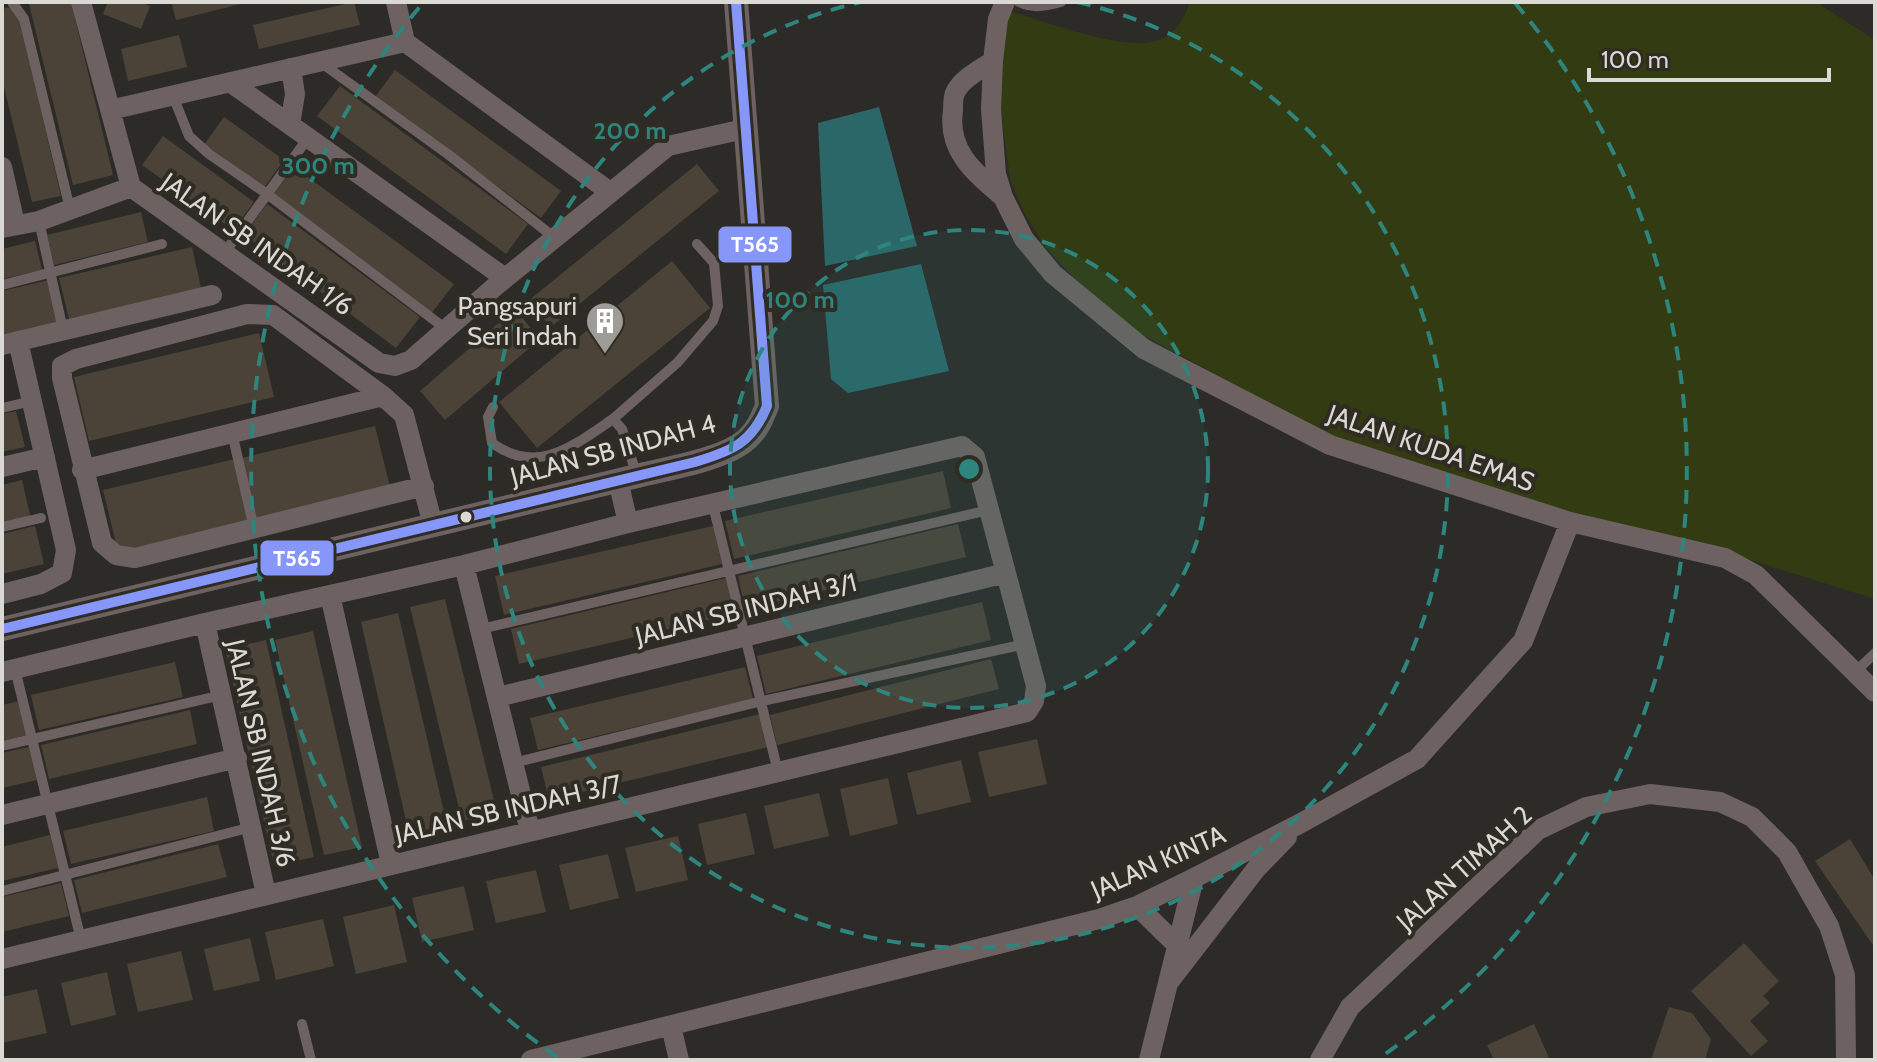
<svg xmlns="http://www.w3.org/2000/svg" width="1877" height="1062" viewBox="0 0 1877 1062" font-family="Cabin,sans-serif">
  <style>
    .green { fill: #323b11 }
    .water { fill: #2b6768 }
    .building { fill: #4b4337 }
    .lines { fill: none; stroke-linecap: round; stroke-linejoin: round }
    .service { stroke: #6d6261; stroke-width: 10 }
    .minor { stroke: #6d6261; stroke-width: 20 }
    .tertiary { stroke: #6d6261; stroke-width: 24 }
    .bus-1-casing { stroke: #2f2c24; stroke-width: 16 }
    .bus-1 { stroke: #8697f9; stroke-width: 10 }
    .ring { fill: none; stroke: #2e857d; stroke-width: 4; stroke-dasharray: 14 10 }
    .bus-dot { fill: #dbd9d4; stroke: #2f2c24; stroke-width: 3 }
    .labels { text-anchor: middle; stroke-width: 8; stroke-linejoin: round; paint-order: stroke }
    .street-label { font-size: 26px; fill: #dbd9d4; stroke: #2f2c24 }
    .poi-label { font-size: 26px; fill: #dbd9d4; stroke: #2f2c24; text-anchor: end }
    .centre { fill: #2e857d; stroke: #2f2c24; stroke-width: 4 }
    .ring-label { font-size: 24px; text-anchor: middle; font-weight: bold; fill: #2e857d; stroke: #2f2c24; stroke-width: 8; stroke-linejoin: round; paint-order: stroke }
    .line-badge { stroke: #2f2c24; stroke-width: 3 }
    .badge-label { font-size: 22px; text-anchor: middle; font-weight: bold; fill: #fff }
  </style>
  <rect width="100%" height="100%" fill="#2c2b27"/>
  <path class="green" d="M1190 2H1816L1875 40V599L1734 555 1611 526 1321 432 1131 328 1076 280 1043 244 1024 213 1010 179 999 97 1006 10C1043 20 1125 53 1159 40 1177 33 1184 18 1190 2Z"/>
  <path class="water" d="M879 107 917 246 825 266 818 123Z
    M921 264 949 371 848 393 831 379 823 285Z"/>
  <path class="building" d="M38 2H71L113 175 73 185 29 4Z
    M108 2H140L150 6 141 29 103 14Z
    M171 2H245V3L176 20Z
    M354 2 360 25 259 49 253 25Z
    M10 7 20 21 61 196 32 202 2 79V9Z
    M179 35 187 67 128 81 121 49Z
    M395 70 561 191 541 218 375 97Z
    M340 86 528 224 506 254 317 116Z
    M224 117 284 160 264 188 203 146Z
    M163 136 254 202 233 230 142 165Z
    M697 164 719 191 551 327 528 301Z
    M294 167 454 284 431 314 272 196Z
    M267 204 420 317 396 348 244 235Z
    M141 212 148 242 54 265 47 235Z
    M35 241 42 270 2 279V249Z
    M192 247 201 288 69 319 59 278Z
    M672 261 710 308 537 448 499 402Z
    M49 280 58 322 2 335V291Z
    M515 309 540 339 445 420 420 391Z
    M259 333 274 397 89 441 74 377Z
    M16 411 25 447 2 452V414Z
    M375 426 390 487 257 520 242 458Z
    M235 459 249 521 118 552 103 490Z
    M943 471 951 508 734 559 725 521Z
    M22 480 31 519 2 525V485Z
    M958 524 966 557 745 609 738 576Z
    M35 526 44 564 2 574V534Z
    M713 526 722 564 504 615 495 576Z
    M726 578 734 614 519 664 511 629Z
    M445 599 497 813 462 821 410 607Z
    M982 602 991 640 766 694 757 656Z
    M398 613 447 825 409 834 361 622Z
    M313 631 362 847 324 855 275 640Z
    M266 640 314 857 274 866 225 649Z
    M991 659 999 689 777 745 770 715Z
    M175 662 183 697 39 730 31 695Z
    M745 667 753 699 538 750 530 718Z
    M20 701 28 735 2 741V705Z
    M190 710 197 744 49 779 41 745Z
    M760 714 768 747 549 800 541 767Z
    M1037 739 1047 784 989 797 978 752Z
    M29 747 37 780 2 788V753Z
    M961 760 971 802 917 815 907 773Z
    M888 778 898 824 850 836 840 789Z
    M819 793 829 836 774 849 764 806Z
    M207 797 214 831 71 864 63 831Z
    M746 813 755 854 707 865 698 824Z
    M50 835 58 868 2 881V847Z
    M678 836 688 880 636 892 625 848Z
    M1850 839 1875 880V948L1815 861Z
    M218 844 227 877 82 913 74 880Z
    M608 854 619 898 570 910 559 865Z
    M536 870 546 912 496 923 486 881Z
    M61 883 69 916 2 932V897Z
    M464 886 474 930 422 942 412 898Z
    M394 905 407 962 356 974 343 917Z
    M323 919 334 966 276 980 265 932Z
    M250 938 260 981 214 991 204 949Z
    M1744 943 1779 981 1763 996 1770 1003 1750 1021 1768 1041 1751 1056 1691 991Z
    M181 951 193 1000 138 1012 127 964Z
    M107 972 116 1015 71 1026 61 983Z
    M37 989 47 1033 2 1043V997Z
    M1669 1007 1692 1013 1711 1039 1705 1060H1651Z
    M1534 1024 1550 1060H1494L1487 1045Z"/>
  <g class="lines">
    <path class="service" d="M12 2 24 19 70 209
      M1019 2C1034 9 1046 6 1061 2
      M320 62 449 155 555 238
      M173 96 189 136 209 154 267 194 446 329
      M39 221 63 330
      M225 252 308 138
      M2 285 162 244
      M493 407 488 417 492 443C538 476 573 446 613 419L622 429 637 476
      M2 408 32 401
      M613 419 677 363 713 321 718 306 714 263 697 244
      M232 433 254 528
      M713 505 778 772
      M2 527 41 518
      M481 629 989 510
      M15 669 81 940
      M1855 672 1875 653
      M2 746 222 695
      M513 763 762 701 1025 644
      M2 891 252 827
      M302 1024 311 1060"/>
    <path class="minor" d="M81 2 131 187 379 363 395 366 411 360 498 284 668 146 744 129
      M396 2 405 42 610 192
      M1005 2 998 19 993 61 991 109 996 174 1003 197 1024 239 1053 274 1144 349 1330 445 1570 522 1725 558 1756 575 1875 692
      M993 61C981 69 961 79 955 93 953 97 953 106 953 111 947 151 975 173 1003 197
      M230 82 505 278
      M110 110 405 42
      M290 125 295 94 291 68
      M2 167 15 224
      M2 228 39 221 131 187
      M2 345 212 295
      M2 467 45 457
      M82 470 383 396
      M618 480 628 523
      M424 486 135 558 116 555 102 543 62 378V366L76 359 247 314 273 315 383 396 404 415 433 525
      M464 565 530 831
      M2 594 41 584 62 573 66 550 18 341
      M330 595 391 864
      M205 623 266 894
      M2 672 205 623 464 565 628 523 962 446 975 457 1036 686 1034 701 1027 712 2 959
      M498 697 1006 573
      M2 815 237 758
      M1137 906 1178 946
      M1169 982 1256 869 1287 837
      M671 1026 679 1060
      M531 1060 1099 919 1137 906 1194 878 1301 823 1417 759 1523 641 1570 522
      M1149 1060 1194 878
      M1320 1060 1350 1007 1538 830 1586 807 1650 794 1720 802 1752 817 1787 852 1829 926 1845 975 1846 1060"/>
    <path class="tertiary" d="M2 629 637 476C668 468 724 460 747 439 758 429 762 418 767 406L736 2"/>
    <defs>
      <path id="bus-1" d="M2 629 695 462C732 451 752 443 767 406L736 2"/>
    </defs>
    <use href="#bus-1" class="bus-1-casing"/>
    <use href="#bus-1" class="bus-1"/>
  </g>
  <circle cx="969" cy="469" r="239" fill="#2e857d" fill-opacity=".12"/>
  <g class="ring">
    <circle cx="969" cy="469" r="239"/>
    <path d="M1077 2A479 479 0 1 1 861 2"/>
    <path d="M557 1057A718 718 0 0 1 423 3M1515 3A718 718 0 0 1 1381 1057"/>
  </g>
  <defs>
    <symbol id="building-pin" viewBox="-11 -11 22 30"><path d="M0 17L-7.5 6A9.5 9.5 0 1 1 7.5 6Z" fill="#9e9c97" stroke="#2f2c24"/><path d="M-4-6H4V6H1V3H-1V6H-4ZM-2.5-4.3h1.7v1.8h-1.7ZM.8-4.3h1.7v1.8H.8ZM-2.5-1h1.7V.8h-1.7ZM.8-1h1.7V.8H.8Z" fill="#fff"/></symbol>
  </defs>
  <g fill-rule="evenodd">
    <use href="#building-pin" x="583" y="299" width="44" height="60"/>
  </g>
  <circle class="bus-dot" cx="466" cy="517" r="7"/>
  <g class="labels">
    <g class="street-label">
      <text transform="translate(257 244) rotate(35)" y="9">JALAN SB INDAH 1/6</text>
      <text transform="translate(1431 448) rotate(19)" y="9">JALAN KUDA EMAS</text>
      <text transform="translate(613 450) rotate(-15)" y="9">JALAN SB INDAH 4</text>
      <text transform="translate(746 609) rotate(-14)" y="9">JALAN SB INDAH 3/1</text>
      <text transform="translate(261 753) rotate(77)" y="9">JALAN SB INDAH 3/6</text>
      <text transform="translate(508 809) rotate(-13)" y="9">JALAN SB INDAH 3/7</text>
      <text transform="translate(1158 862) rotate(-24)" y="9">JALAN KINTA</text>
      <text transform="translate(1464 868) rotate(-42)" y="9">JALAN TIMAH 2</text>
    </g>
    <g class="poi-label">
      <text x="577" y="315">Pangsapuri<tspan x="577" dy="30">Seri Indah</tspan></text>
    </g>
  </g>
  <circle cx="969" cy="469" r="12" class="centre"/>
  <g class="ring-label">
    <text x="630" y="139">200 m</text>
    <text x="318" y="174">300 m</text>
    <text x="800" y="308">100 m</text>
  </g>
  <g class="line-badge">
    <rect x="717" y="225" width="76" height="39" rx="8" fill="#8697f9"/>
    <rect x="259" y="539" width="76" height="38" rx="8" fill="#8697f9"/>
  </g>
  <g class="badge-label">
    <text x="755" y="252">T565</text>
    <text x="297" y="566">T565</text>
  </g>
  <rect width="1877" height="1062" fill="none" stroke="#dbd9d4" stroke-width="8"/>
  <path d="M1589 68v12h240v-12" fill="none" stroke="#dbd9d4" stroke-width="4"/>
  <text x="1601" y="68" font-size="24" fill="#dbd9d4" stroke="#2f2c24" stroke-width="6" paint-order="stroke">100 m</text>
</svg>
